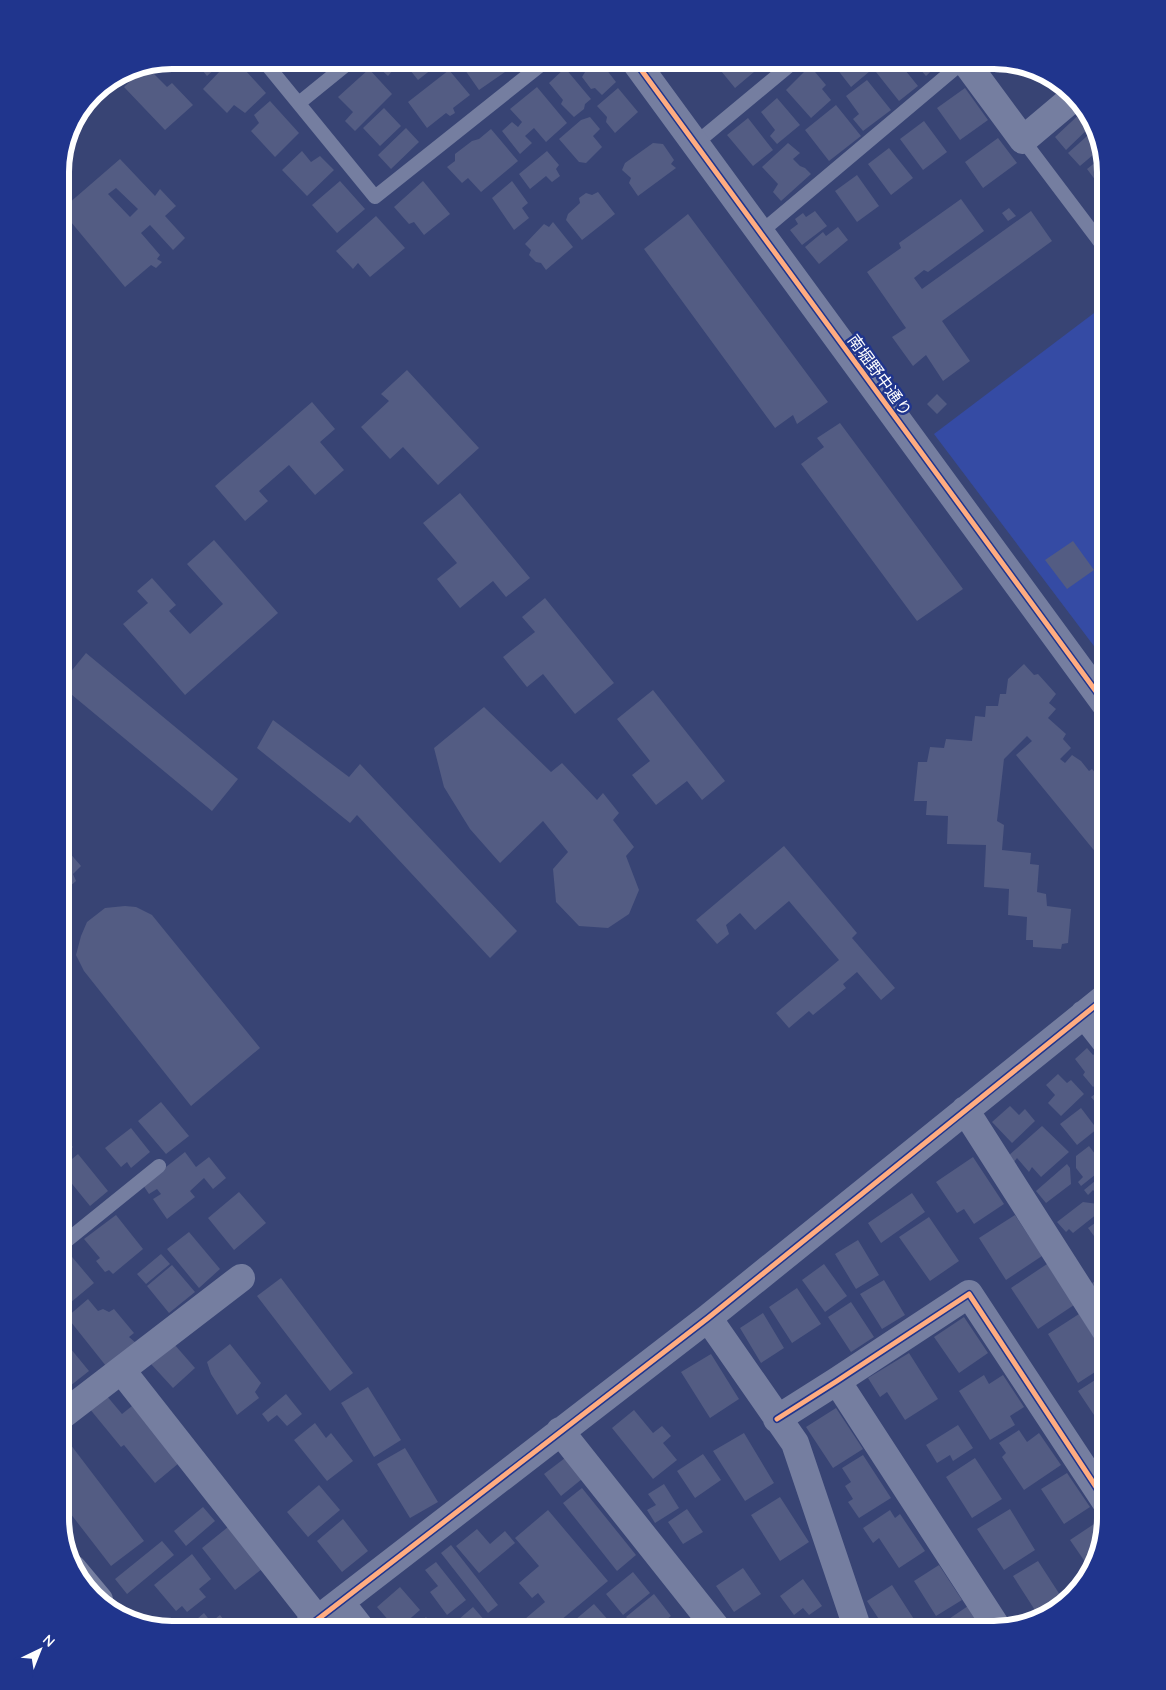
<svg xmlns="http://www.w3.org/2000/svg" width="1166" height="1690" viewBox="0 0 1166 1690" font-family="Quicksand,'Noto Sans JP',sans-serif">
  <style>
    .green { fill: #354ba4 }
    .building { fill: #535c83; fill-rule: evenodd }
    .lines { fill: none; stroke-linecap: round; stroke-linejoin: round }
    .service { stroke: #757ea0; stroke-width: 14 }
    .minor { stroke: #757ea0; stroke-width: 28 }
    .tertiary { stroke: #757ea0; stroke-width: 28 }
    .cycleway-casing { stroke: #20358d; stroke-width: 8 }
    .cycleway { stroke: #ffac80; stroke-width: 5 }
    .labels { text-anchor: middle; stroke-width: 5; stroke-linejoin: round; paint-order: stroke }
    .street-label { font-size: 16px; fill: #fff; stroke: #20358d }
    .rim { fill: none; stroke: #fff; stroke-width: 6 }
  </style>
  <rect width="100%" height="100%" fill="#384474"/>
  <path class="green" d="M1106 304V662L934 434Z"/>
  <path class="building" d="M194 60H225L207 76Z
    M236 60 266 93 245 113 234 105 227 113 203 89 220 71 226 72Z
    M381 60H384L394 69 388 76 376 65Z
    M402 60H440L441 62 418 80Z
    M458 60H497L505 72 479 90Z
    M580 60H599L616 82 602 95 595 88 591 89 582 77 585 72 576 65Z
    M712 60H768L735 88Z
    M830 60H871L876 66 851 87Z
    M890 60H897L918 86 899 101 876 72Z
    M912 60H943L926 76Z
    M143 66 128 79 122 73 129 68Z
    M146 66 167 87 172 83 193 105 165 130 124 87Z
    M810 66 826 85 822 89 831 100 811 118 786 90Z
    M565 68 591 99 585 104 584 109 574 117 561 104 563 100 549 83Z
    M369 69 392 94 355 131 345 121 353 112 338 97Z
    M449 70 470 95 453 108 455 113 450 116 446 113 427 128 408 102Z
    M867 80 891 110 863 131 853 119 859 114 846 96Z
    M537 87 567 123 546 142 534 128 525 136 532 143 520 154 502 131 512 122 518 127 522 122 510 109Z
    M618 88 638 112 615 133 606 122 607 117 597 106Z
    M965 88 988 120 960 140 937 108Z
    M777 98 800 125 777 144 770 136 775 130 761 112Z
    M270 101 299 133 275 157 251 131 259 123 254 115Z
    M836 105 861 136 829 161 805 130Z
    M384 108 401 126 380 146 363 128Z
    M1085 109 1091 116 1093 124 1066 150 1055 137Z
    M590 117 600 129 593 136 602 147 586 163 579 162 559 139 581 120Z
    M748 118 773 150 753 166 727 135Z
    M924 121 947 152 923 170 900 139Z
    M406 128 419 142 391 169 378 155Z
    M491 129 518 161 481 192 468 178 462 183 447 167 455 161V154L472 141 479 139Z
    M1095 129 1100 149 1080 166 1068 153Z
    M998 138 1017 163 983 188 965 162Z
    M653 143 663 144 674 160 671 164 676 168 638 196 629 183 631 178 622 170 625 163Z
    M788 143 800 153 793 159 800 166 805 168 811 174 781 201 773 192 778 184 762 167Z
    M889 148 913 178 891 195 868 164Z
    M302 151 311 162 320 156 334 170 307 196 282 170Z
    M547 151 559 165 556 169 560 176 552 182 546 176 530 189 519 174Z
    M1102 157 1106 172V180L1105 179 1099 185 1087 169Z
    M120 159 155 196 160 189 176 206 165 216 185 238 173 250 150 225 141 233 160 255 157 259 162 262 156 268 151 265 125 287 61 210ZM116 188 138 209 130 217 108 194Z
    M857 175 879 206 857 222 835 191Z
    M340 181 365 209 337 233 312 205Z
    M423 181 450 214 424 235 414 222 409 224 394 207Z
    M512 181 528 203 522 208 529 218 514 230 492 198Z
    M598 192 615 214 582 240 566 220 568 214 580 203 579 198 586 193 592 195Z
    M961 199 984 231 928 272 924 270 914 278 922 289 1031 211 1052 241 942 321 970 361 943 381 926 355 913 366 892 337 906 328 867 272 901 248 899 243Z
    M1009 208 1016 216 1008 221 1002 213Z
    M815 211 827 226 802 245 790 230 798 224 795 219 803 213 806 217Z
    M688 214 828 402 797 424 793 415 775 428 644 249Z
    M376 216 405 248 370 277 358 263 353 269 336 251Z
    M553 222 573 247 546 270 541 263 536 262 529 255 531 250 525 244 544 224 549 227Z
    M838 227 848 240 819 264 805 247 823 232 826 236Z
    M407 370 479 448 438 485 403 447 390 459 361 427 389 401 381 394Z
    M937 394 947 404 937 414 927 404Z
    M312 402 335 429 320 442 344 470 315 495 289 465 259 491 268 501 245 521 215 486Z
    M840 423 963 589 917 621 801 464 824 447 817 438Z
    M460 493 530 578 506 597 493 581 460 608 437 579 457 563 423 523Z
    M214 540 278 613 185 695 123 624 148 603 137 591 152 578 176 605 169 611 190 634 223 604 187 564Z
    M1073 541 1094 570 1067 589 1045 560Z
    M545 598 614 683 575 714 543 674 527 687 503 657 535 632 522 617Z
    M86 653 238 779 212 811 60 685Z
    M1024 664 1034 675 1038 674 1056 694 1049 703 1056 709 1048 718 1066 734 1063 739 1071 748 1060 759 1065 763 1072 755 1081 761 1089 771 1092 769 1100 778 1097 782 1104 791 1106 789V865L1016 755 1032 741 1027 736 1004 759 997 821 1004 825 1002 850 1031 853 1030 864 1039 865 1037 892 1046 894 1047 906 1071 909 1068 943 1062 944 1061 949 1033 947V940H1026L1027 917 1008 915 1009 889 984 887 986 845 947 844 948 816 926 815 927 801H914L918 762H927L930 747 944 748 946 739 972 741 975 716 985 717 986 706H998L1000 694H1006L1008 679Z
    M653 690 725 781 702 800 687 781 656 805 632 775 650 761 617 719Z
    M484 707 551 772 562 763 597 800 603 793 619 813 613 820 634 847 626 856 639 890 629 914 608 928 579 926 556 902 553 869 568 852 543 821 500 863 470 829 444 787 434 748Z
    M273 720 349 777 360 764 517 931 490 958 357 815 350 823 257 748Z
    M61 843 81 866 73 874 76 881 60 895Z
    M784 846 857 933 852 938 895 988 881 1000 857 972 843 984 846 988 813 1015 809 1011 789 1028 776 1013 839 960 789 901 755 930 740 913 726 925 729 934 717 944 696 920Z
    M125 906 136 907 152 915 260 1048 191 1106 84 971 76 955 81 936 87 922 105 908Z
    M1087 1048 1093 1055 1097 1052 1106 1064V1077L1093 1087 1083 1075 1085 1072 1075 1059Z
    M1058 1074 1067 1083 1071 1080 1084 1094 1061 1116 1048 1103 1055 1095 1046 1085Z
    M1106 1085V1115L1091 1097Z
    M161 1102 189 1136 166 1154 138 1121Z
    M1010 1106 1019 1115 1025 1109 1035 1121 1012 1143 992 1122Z
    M1081 1108 1097 1129 1077 1145 1060 1124Z
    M1042 1126 1069 1152 1041 1177 1032 1167 1029 1172 1017 1158 1014 1162 1008 1156Z
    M131 1128 150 1152 131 1168 127 1162 121 1167 105 1148Z
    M1106 1129V1151L1095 1138Z
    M60 1133 73 1147 60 1159Z
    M1089 1146 1105 1167 1081 1186 1078 1182 1083 1177 1076 1168V1156Z
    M185 1152 196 1167 209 1157 226 1178 213 1189 204 1178 190 1191 195 1197 167 1219 153 1199 161 1194 157 1189 149 1194 143 1185Z
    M78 1154 108 1191 90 1206 60 1169Z
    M973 1157 1004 1204 974 1224 964 1209 957 1213 936 1182Z
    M1067 1164 1070 1168 1071 1184 1046 1203 1036 1191Z
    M1106 1172V1201L1102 1200 1093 1190 1088 1195 1084 1190Z
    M239 1192 266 1223 234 1250 208 1218Z
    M912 1193 925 1212 881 1243 868 1223Z
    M1083 1202 1098 1204 1102 1210 1073 1233 1069 1229 1066 1232 1057 1222Z
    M116 1215 143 1249 113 1274 109 1270 105 1272 96 1261 100 1258 84 1239Z
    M1015 1215 1042 1256 1006 1280 979 1238Z
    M1106 1215V1252L1088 1228Z
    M929 1217 959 1261 930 1281 899 1237Z
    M189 1232 220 1269 199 1288 167 1249Z
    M858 1240 879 1275 856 1289 835 1254Z
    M67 1251 94 1283 64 1308 60 1303V1257Z
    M161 1254 170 1264 146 1284 137 1274Z
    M824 1264 847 1296 825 1312 802 1280Z
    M1047 1264 1074 1305 1038 1329 1011 1288Z
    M172 1265 195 1292 169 1313 147 1286Z
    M1106 1272V1303L1091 1284Z
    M281 1278 353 1373 330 1391 257 1296Z
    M884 1280 905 1315 882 1329 860 1294Z
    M797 1288 821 1324 792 1343 769 1307Z
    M88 1299 98 1311 103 1309 109 1312 114 1309 134 1333 129 1337 136 1343 106 1366 67 1317Z
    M851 1302 874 1337 851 1352 828 1317Z
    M763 1313 784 1348 761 1363 740 1328Z
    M1079 1314 1106 1357V1365L1078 1383 1048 1334Z
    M964 1317 988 1353 959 1373 934 1337Z
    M66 1343 89 1371 70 1386 60 1373V1348Z
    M174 1344 195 1368 173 1388 151 1364Z
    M230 1344 261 1383 255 1392 259 1398 237 1415 211 1374 207 1362Z
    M909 1353 938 1399 905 1420 887 1392 880 1397 868 1378Z
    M711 1354 739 1399 710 1418 681 1372Z
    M1106 1373V1433L1078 1391Z
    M984 1375 989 1384 1003 1375 1024 1407 1010 1416 1015 1425 990 1440 959 1391Z
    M368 1387 401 1440 374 1457 341 1403Z
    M286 1394 302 1414 287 1426 277 1415 268 1422 262 1414Z
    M106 1395 122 1414 132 1406 179 1463 155 1483 124 1445 121 1447 89 1408Z
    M836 1408 863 1449 833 1468 806 1427Z
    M634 1410 653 1433 662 1426 671 1436 663 1443 677 1460 653 1479 612 1428Z
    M315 1423 326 1438 331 1433 353 1461 327 1481 294 1440Z
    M958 1425 973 1448 953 1461 950 1455 937 1463 926 1445Z
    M1019 1430 1027 1442 1039 1433 1061 1465 1024 1490 1002 1457 1006 1453 999 1443Z
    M744 1433 774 1483 745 1501 713 1451Z
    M64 1436 144 1541 111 1566 60 1500V1439Z
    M405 1448 438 1502 410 1518 377 1464Z
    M703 1454 721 1480 695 1498 677 1471Z
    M863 1455 891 1498 859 1518 848 1502 853 1499 845 1486 851 1482 842 1468Z
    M565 1458 582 1479 561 1496 544 1474Z
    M975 1458 1002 1499 972 1518 946 1477Z
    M1067 1473 1090 1507 1064 1524 1041 1489Z
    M664 1484 679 1508 655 1523 647 1510 656 1505 648 1494Z
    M319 1485 340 1510 308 1537 287 1512Z
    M582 1488 636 1555 617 1571 563 1503Z
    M780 1497 809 1542 780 1561 751 1515Z
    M203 1507 215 1521 186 1546 174 1531Z
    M687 1509 703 1532 683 1544 668 1522Z
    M1010 1509 1035 1550 1004 1570 977 1529Z
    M548 1510 608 1581 549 1630H512L545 1602 538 1593 532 1598 519 1583 539 1566 515 1538Z
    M890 1510 895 1518 900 1514 925 1551 899 1568 879 1538 873 1543 863 1528Z
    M343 1519 368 1551 342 1572 317 1541Z
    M1100 1520 1104 1526 1092 1572 1070 1540Z
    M228 1527 262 1569 235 1590 202 1548Z
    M477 1529 490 1544 505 1531 515 1543 479 1573 456 1546Z
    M162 1541 174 1555 127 1594 115 1579Z
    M451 1545 498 1605 488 1613 441 1553Z
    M192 1554 211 1579 199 1589 206 1597 187 1612 182 1606 176 1611 154 1585Z
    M1038 1561 1064 1601 1040 1618 1013 1576Z
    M436 1562 466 1600 447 1615 430 1592 438 1586 425 1570Z
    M939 1565 962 1600 936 1616 914 1581Z
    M743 1568 761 1594 734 1612 716 1586Z
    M633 1572 650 1593 623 1615 606 1594Z
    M803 1579 822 1606 809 1615 803 1608 794 1615 780 1596Z
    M892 1585 919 1627 914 1630H886L867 1601Z
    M400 1587 420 1610 397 1630 377 1607Z
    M654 1594 671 1616 653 1630H637L626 1617Z
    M594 1604 610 1622 600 1630H563Z
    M968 1606 983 1630H939L937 1627Z
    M473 1607 493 1630H454L451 1626Z
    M204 1613 211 1622 220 1615 232 1630H184Z
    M426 1617 437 1630H411Z"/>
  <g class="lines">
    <path class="service" d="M263 60 375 197 547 60
      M299 103 352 60
      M1023 140 1106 250
      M695 144 796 60
      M761 232 964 61
      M60 1246 159 1166"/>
    <path class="minor" d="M964 60 1023 140 1074 97
      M1084 1014 1106 1042
      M965 1110 1106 1331
      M708 1318 795 1443 858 1630
      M122 1371 317 1619
      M837 1381 998 1629
      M60 1417 241 1278
      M777 1419 837 1381 969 1294 1106 1502
      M560 1431 718 1630
      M341 1603 362 1630
      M304 1630 708 1318 1106 997"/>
    <path class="tertiary" d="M634 60 1106 705
      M73 1569 99 1600"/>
    <defs>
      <path id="cycleway" d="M634 60 1106 705
        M777 1419 837 1381 969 1294 1106 1502
        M304 1630 708 1318 1106 997"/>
    </defs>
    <use href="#cycleway" class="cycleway-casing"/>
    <use href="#cycleway" class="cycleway"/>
  </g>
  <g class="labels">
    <g class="street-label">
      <text transform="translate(880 375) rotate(54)" y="6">南堀野中通り</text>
    </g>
  </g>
  <path d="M0 0H1166V1690H0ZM172 69H994A103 103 0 0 1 1097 172V1518A103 103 0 0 1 994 1621H172A103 103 0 0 1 69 1518V172A103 103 0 0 1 172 69Z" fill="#20358d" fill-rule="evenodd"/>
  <path class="rim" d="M172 69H994A103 103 0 0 1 1097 172V1518A103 103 0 0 1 994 1621H172A103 103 0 0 1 69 1518V172A103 103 0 0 1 172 69Z"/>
  <g transform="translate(40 1650) rotate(43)" stroke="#20358d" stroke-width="4" paint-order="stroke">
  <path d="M0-4L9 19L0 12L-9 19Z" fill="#ffffff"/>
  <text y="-8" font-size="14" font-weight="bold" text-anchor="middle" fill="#ffffff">N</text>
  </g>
</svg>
